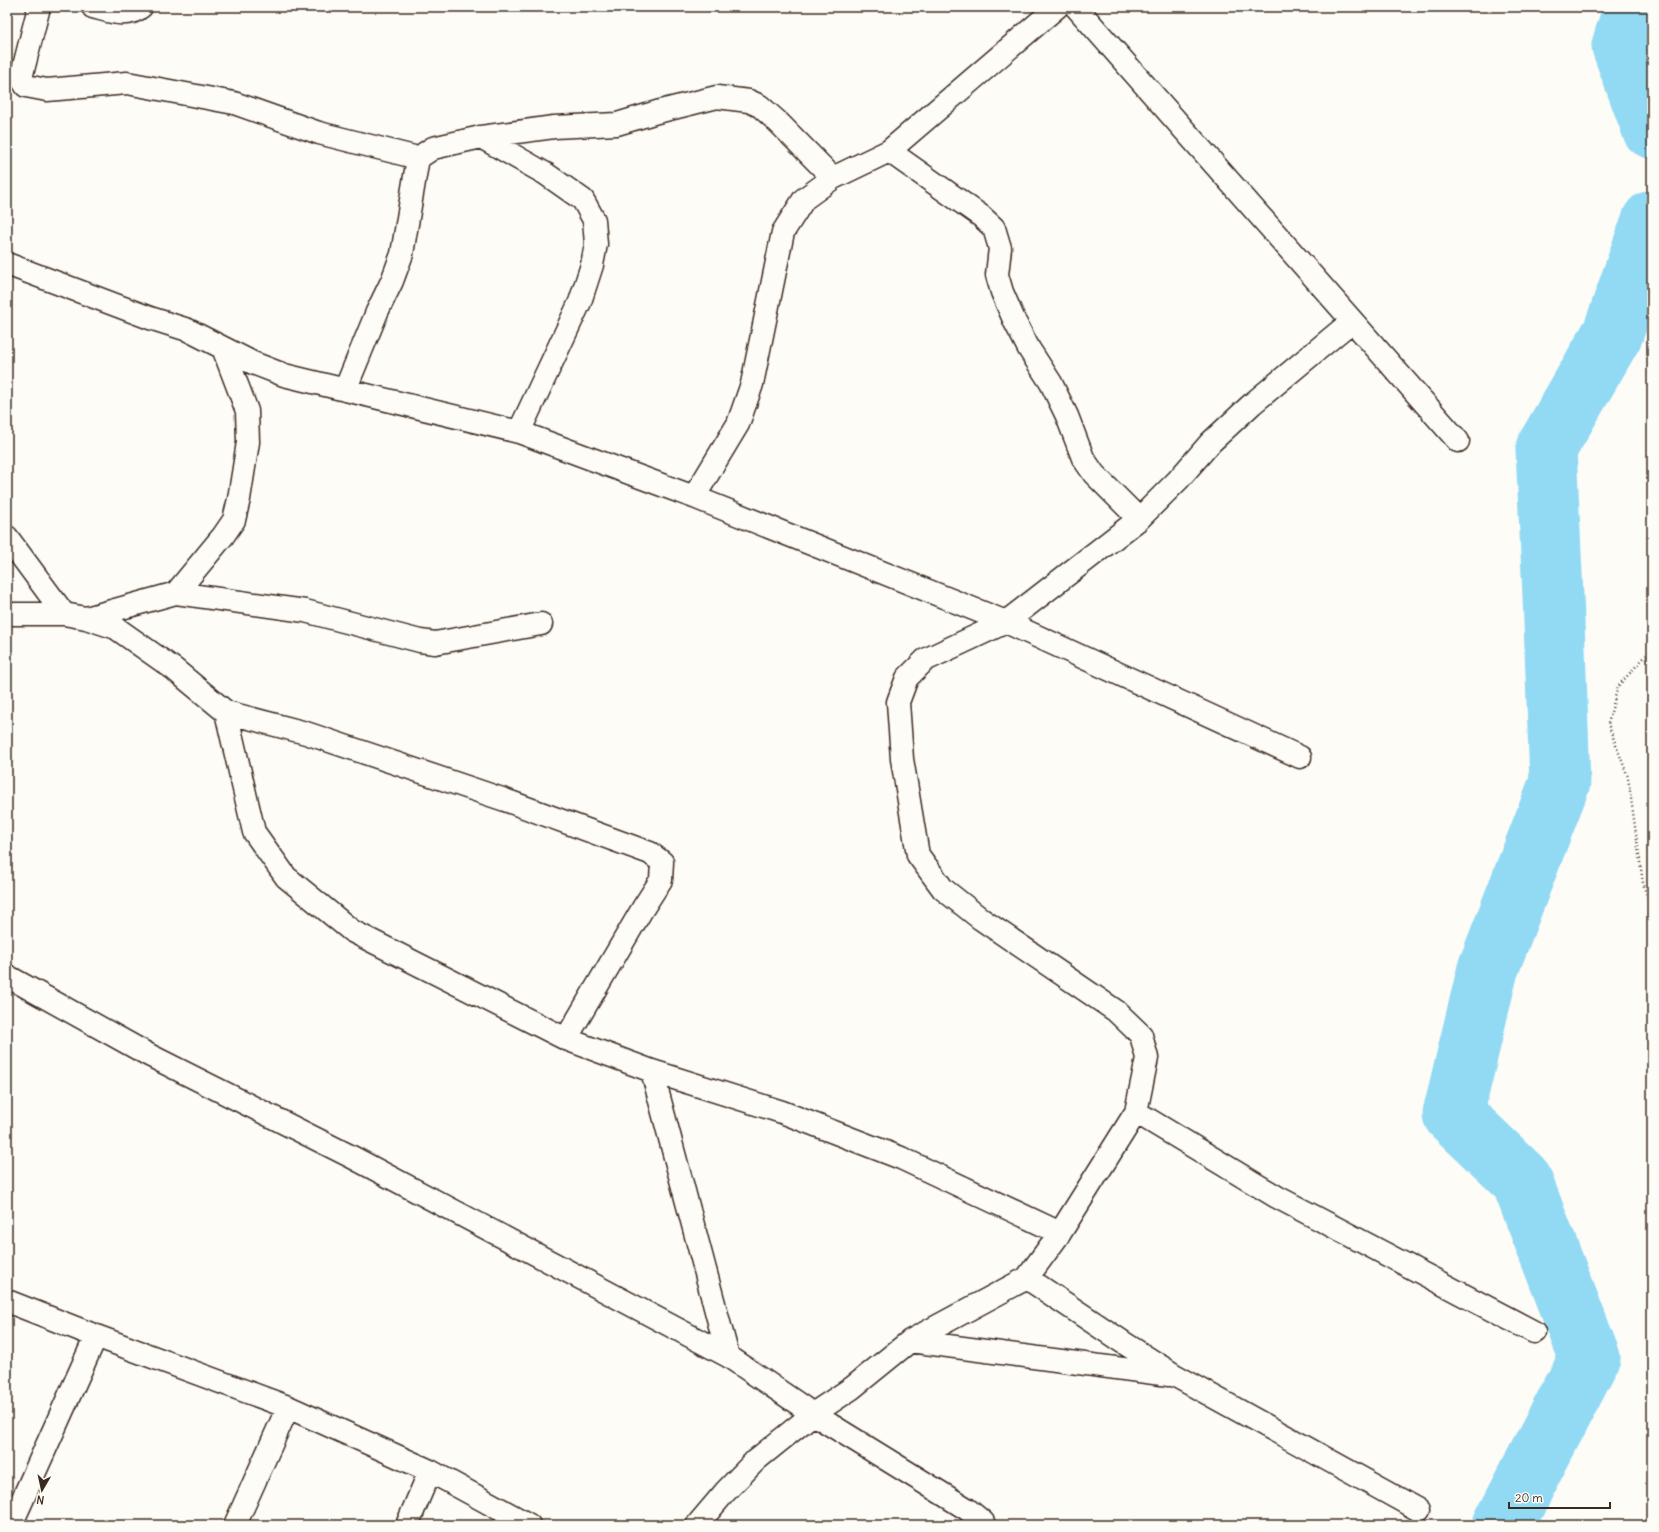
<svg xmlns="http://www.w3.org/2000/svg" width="1659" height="1532" viewBox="0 0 1659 1532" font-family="Delius,sans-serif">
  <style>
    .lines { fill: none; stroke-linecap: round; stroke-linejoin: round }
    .river { stroke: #92d9f4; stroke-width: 61 }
    .minor-casing { stroke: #3b2a1e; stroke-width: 25 }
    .path { stroke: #3b2a1e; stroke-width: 2.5; stroke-dasharray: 1 3; stroke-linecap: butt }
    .minor { stroke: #fdfcf7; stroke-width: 22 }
  </style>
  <rect width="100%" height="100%" fill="#fdfcf7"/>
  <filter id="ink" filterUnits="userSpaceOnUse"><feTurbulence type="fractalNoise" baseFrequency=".025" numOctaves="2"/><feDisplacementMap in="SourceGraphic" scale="8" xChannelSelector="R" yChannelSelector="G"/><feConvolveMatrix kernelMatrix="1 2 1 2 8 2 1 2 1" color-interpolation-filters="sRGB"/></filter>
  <g filter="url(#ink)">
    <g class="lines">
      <path class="river" d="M1634 7 1622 46 1652 128
        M1503 1525 1590 1358 1521 1179 1453 1114 1488 969 1560 782 1553 595 1546 449 1613 333 1652 221"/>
      <defs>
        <path id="minor" d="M39 7 21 78 26 86 47 90 127 83 234 103 319 133 418 158
          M93 7C109 11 127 19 141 7
          M1076 7 1458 441
          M481 137 546 174 583 200 594 220 596 244 592 265 580 302 519 432
          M889 151 981 216 994 228 1000 248 997 275 1002 292 1015 322 1029 349 1051 383 1067 416 1083 458 1094 474 1139 519
          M7 264 150 318 188 330 253 363 284 375 519 432 694 497 1006 622 1300 757
          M345 390 377 312 392 281 402 254 418 158 433 148 481 137 554 127 617 124 657 112 717 97 749 101 760 106 779 123 833 178
          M694 497 738 424 752 384 783 232 804 199 833 178 889 151 1057 7
          M7 537 64 614
          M176 593 223 536 234 520 239 499 248 442 247 411 223 348
          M7 614H64L86 618 116 628 174 669 226 712 306 733 505 800 650 853 662 862 661 880 643 908 566 1039
          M86 618 176 593 305 611 420 641 435 643 541 624
          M226 712 254 832 286 877 352 931 566 1039 652 1071 782 1112 901 1158 1060 1233
          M7 976 149 1055 352 1157 728 1356 813 1414 967 1509 983 1522 984 1525
          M652 1071 728 1356
          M1136 1112 1277 1197 1534 1332
          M1027 1278 1124 1343 1176 1376 1419 1510
          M7 1301 96 1336 288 1407 430 1471 529 1525
          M910 1341 1169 1375
          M11 1525 96 1336
          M235 1525 288 1407
          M407 1525 430 1471
          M697 1525 725 1492 756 1460 813 1414 852 1388 910 1341 1027 1278 1060 1233 1136 1112 1147 1058 1141 1035 1116 1011 981 919 943 889 918 855 902 759 898 702 907 678 925 660 1006 622 1139 519 1178 480 1211 442 1252 404 1352 321"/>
      </defs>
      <use href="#minor" class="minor-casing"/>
      <path class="path" d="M1652 649 1618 686 1608 724 1628 777 1643 883 1652 913"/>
      <use href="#minor" class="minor"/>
    </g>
  </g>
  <rect width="1659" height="1532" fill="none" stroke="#fdfcf7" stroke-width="24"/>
  <rect x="12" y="12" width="1635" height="1508" fill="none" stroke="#3b2a1e" stroke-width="1.5" filter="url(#ink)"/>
  <g transform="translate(42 1490) rotate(189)" stroke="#fdfcf7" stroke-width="3" paint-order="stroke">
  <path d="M0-3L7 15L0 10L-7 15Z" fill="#3b2a1e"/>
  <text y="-6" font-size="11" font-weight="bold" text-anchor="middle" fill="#3b2a1e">N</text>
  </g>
  <path d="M1509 1502v6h101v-6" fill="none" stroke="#3b2a1e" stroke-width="2"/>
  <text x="1515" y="1502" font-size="12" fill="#3b2a1e" stroke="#fdfcf7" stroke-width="3" paint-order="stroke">20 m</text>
</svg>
